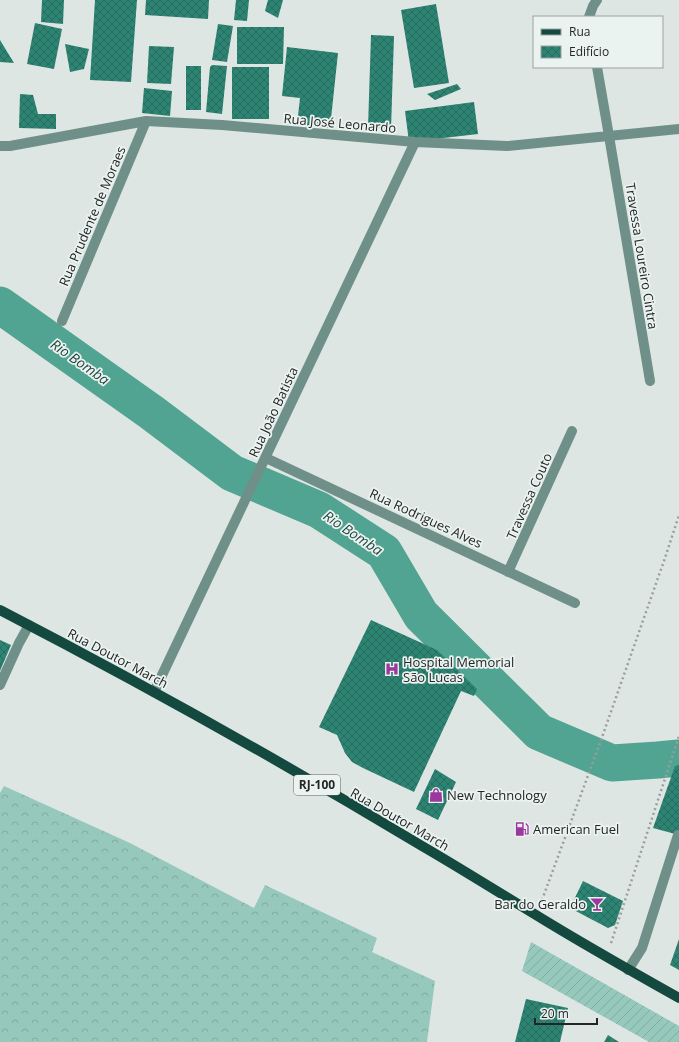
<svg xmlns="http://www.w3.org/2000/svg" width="679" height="1042" viewBox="0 0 679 1042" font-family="'Open Sans',sans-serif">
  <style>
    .forest { fill: url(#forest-crowns) }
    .garden { fill: url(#garden-furrows) }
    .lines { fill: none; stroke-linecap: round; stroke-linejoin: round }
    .river { stroke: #51a492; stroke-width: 37 }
    .building { fill: url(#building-cross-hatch) }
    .path { stroke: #989e9c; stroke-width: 2.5; stroke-dasharray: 2 3; stroke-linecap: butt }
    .minor { stroke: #6f9088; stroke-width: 10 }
    .major { stroke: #13493f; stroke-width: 10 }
    .labels { text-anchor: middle; stroke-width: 3.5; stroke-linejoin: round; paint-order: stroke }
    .shield { fill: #ebf3f1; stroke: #5f6463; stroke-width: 1 }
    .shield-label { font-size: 12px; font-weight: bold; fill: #232626 }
    .street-label { font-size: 13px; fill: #232626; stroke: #ebf3f1 }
    .poi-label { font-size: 13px; fill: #232626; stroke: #ebf3f1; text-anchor: start }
    .water-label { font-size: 14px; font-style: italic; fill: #1f453d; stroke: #ebf3f1 }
  </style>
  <defs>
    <pattern id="forest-crowns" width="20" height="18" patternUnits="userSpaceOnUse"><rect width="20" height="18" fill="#96c9bc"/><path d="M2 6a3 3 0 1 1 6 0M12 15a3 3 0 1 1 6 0" fill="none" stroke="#81aca1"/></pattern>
    <pattern id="garden-furrows" width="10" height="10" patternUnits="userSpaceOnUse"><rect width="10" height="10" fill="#96c9bc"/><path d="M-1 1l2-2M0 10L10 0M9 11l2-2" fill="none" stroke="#81aca1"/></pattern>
    <pattern id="building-cross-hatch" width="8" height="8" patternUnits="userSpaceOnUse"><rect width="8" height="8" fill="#2e8473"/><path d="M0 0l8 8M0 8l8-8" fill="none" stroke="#276c5e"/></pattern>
  </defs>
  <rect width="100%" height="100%" fill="#dee6e3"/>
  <path class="forest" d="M4 786 130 843 254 908 265 885 377 938 372 952 435 981 427 1042H0V793Z"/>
  <path class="garden" d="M531 942 679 1026V1042H649L522 971Z"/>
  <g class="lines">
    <path class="river" d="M0 305 151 412 232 473 319 510 384 552 421 615 539 732 612 763 658 760 679 758"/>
  </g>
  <path class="building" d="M42 0H64L63 24 41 22Z
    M95 0H137L131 82 90 80Z
    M146 0H209L208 19 145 15Z
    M236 0H249L247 21 234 20Z
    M268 0H283L278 18 265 11Z
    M436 4 449 83 414 88 401 10Z
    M35 23 62 29 54 69 27 64Z
    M218 24 233 26 227 62 212 60Z
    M237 27H284L283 64H237Z
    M371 35 394 36 391 129 368 128Z
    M0 40 14 63 0 62Z
    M65 44 89 49 84 69 70 72Z
    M149 46 174 47 171 84 147 83Z
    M287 47 338 53 330 128 297 125 300 98 282 96Z
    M212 65 227 66 222 114 206 112 210 67Z
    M186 66H201V110H186Z
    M232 67H269V119H232Z
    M457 84 461 89 435 100 427 94Z
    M144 88 172 91 170 116 142 113Z
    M20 94 33 95 38 114H56V129L19 128Z
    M474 102 478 134 409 142 405 111Z
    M371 620 437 650 477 689 474 696 461 691 414 792 363 768 352 762 345 753 337 735 319 727Z
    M0 640 11 645 0 671Z
    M679 765V835L653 828 675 766Z
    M435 769 456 782 438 820 416 809Z
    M583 881 623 901 615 925 608 928 570 908Z
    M679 939V970L670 965Z
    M526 999 568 1008 560 1042H515Z
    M608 1035 619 1042H604Z"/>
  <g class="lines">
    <path class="path" d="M542 900 600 743 665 558 679 515
      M611 943 679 736"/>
    <path class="minor" d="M589 17 593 6 597 0
      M597 67 609 136 650 381
      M0 146H10L146 121 222 125 415 142 507 146 679 129
      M62 321 146 121
      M266 458 575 603
      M508 572 572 431
      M0 685 19 643 29 625
      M154 692 415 142
      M628 970 642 948 678 835"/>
    <path class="major" d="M0 610C143 684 284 763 422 846 460 868 498 892 536 915 583 944 631 971 679 998"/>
  </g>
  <defs>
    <symbol id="hospital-bare" viewBox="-9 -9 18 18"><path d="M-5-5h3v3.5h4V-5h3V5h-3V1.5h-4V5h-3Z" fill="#9c389d" stroke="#ebf3f1" stroke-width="2.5" paint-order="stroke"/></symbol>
    <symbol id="shop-bare" viewBox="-9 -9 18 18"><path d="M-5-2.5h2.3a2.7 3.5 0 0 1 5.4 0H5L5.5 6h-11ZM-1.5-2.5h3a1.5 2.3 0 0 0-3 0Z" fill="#9c389d" stroke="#ebf3f1" stroke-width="2.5" paint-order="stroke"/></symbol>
    <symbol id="fuel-bare" viewBox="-9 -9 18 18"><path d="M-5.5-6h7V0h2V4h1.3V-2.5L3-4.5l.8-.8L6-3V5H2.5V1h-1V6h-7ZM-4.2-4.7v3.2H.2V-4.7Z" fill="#9c389d" stroke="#ebf3f1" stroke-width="2.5" paint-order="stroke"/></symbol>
    <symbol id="bar-bare" viewBox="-9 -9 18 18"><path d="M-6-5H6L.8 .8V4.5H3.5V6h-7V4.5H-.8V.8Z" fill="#9c389d" stroke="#ebf3f1" stroke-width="2.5" paint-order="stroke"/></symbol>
  </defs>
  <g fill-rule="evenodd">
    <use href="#hospital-bare" x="382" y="659" width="20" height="20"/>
    <use href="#shop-bare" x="426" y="785" width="20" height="20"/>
    <use href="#fuel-bare" x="512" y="819" width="20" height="20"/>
    <use href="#bar-bare" x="587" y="894" width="20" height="20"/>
  </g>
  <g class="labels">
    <rect class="shield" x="294" y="775" width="46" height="20" rx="3"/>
    <g class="shield-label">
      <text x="317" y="789">RJ-100</text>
    </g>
    <g class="street-label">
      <text transform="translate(340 123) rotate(5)" y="5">Rua José Leonardo</text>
      <text transform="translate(92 216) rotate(-67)" y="5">Rua Prudente de Moraes</text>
      <text transform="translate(642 256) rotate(81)" y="5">Travessa Loureiro Cintra</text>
      <text transform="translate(273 412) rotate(-65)" y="5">Rua João Batista</text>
      <text transform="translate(529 496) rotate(-66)" y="5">Travessa Couto</text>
      <text transform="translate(426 518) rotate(25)" y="5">Rua Rodrigues Alves</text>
      <text transform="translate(118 658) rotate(28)" y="5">Rua Doutor March</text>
      <text transform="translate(400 819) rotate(30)" y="5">Rua Doutor March</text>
    </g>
    <g class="poi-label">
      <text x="403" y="667">Hospital Memorial<tspan x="403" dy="15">São Lucas</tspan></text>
      <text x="447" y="800">New Technology</text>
      <text x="533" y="834">American Fuel</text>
      <text x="586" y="909" text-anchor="end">Bar do Geraldo</text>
    </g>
    <g class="water-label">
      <text transform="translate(80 362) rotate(35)" y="5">Rio Bomba</text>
      <text transform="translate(353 533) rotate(34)" y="5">Rio Bomba</text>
    </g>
  </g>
  <rect x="533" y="16" width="130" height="52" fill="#ebf3f1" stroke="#9ba1a0"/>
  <rect x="541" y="29" width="20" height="6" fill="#13493f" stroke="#9ba1a0"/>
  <text x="569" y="36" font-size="12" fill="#232626">Rua</text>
  <rect x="541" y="46" width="20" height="12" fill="url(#building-cross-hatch)" stroke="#9ba1a0"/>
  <text x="569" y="56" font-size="12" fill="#232626">Edifício</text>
  <path d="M535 1018v6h62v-6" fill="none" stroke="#232626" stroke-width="2"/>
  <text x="541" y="1018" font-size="12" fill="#232626" stroke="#ebf3f1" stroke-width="3" paint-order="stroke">20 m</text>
</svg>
